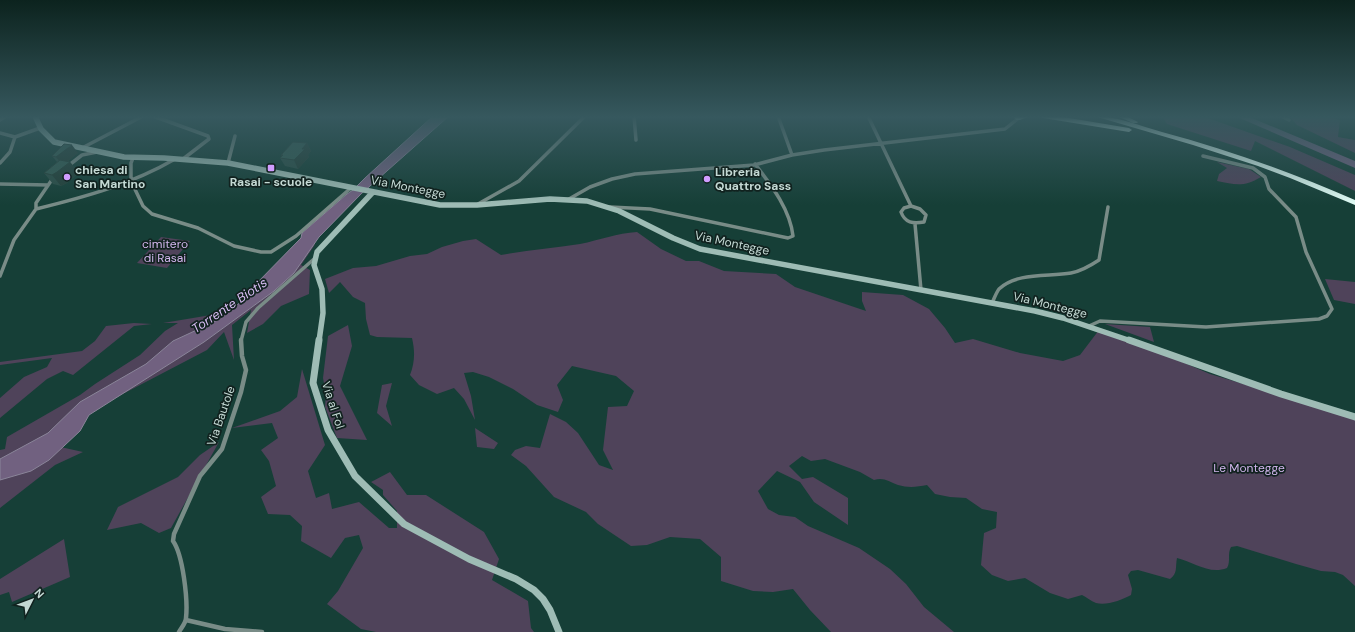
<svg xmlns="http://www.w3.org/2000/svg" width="1355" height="632" viewBox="0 0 1355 632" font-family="'DM Sans',sans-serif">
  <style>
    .green { fill: #4f435a }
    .water { fill: #716180; stroke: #8a8599 }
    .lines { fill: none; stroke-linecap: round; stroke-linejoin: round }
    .river { fill: #716180; fill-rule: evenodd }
    .street-far1 { stroke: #798c87; stroke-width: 3.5 }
    .street { stroke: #798c87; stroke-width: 4.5 }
    .secondary-far1 { stroke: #9ebcb5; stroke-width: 5.5 }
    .secondary { stroke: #9ebcb5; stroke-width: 7 }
    .highway { fill: #e2fef7; fill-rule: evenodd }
    .wall { fill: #2b4e47 }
    .shaded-wall { fill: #234039 }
    .building { fill: #325b52; stroke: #234039 }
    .poi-dot { fill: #d09dff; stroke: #11221f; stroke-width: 1.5 }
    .labels { text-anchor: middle; stroke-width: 3.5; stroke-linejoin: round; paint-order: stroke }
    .poi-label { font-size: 12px; font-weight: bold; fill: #c4d9d4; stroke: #11221f; text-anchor: start }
    .street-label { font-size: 12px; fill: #c4d9d4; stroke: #11221f }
    .park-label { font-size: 12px; fill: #d1b5ec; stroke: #11221f }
    .water-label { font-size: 13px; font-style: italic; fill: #d8bdf4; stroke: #11221f }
  </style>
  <rect width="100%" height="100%" fill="#163f37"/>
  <path class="green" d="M1157 116H1202L1290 147 1355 175V191L1255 141 1251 151 1167 124 1163 118Z
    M1289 116H1325L1340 120 1338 137 1355 140V153L1297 125Z
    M1217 162 1249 169 1261 177C1244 187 1236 185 1217 181L1219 174 1227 168Z
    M637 232 661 249 686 261H699L724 271 776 274 795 287 866 311 862 301V292L903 295 929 309 945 328 955 343 973 339 1020 353 1063 361 1080 355 1099 330 1145 346 1210 374 1355 417V586L1343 575 1335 572 1321 571 1296 564 1237 546 1231 547C1227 554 1231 561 1227 568 1209 575 1194 562 1177 558 1175 568 1178 573 1170 579L1138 570 1131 571 1128 575 1132 589 1131 595C1122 600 1106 606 1096 603 1091 601 1086 597 1082 595L1068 599 1050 593 1025 578 1008 581 992 575 981 565 984 533 996 528 997 512 982 509 966 498 950 497 935 494 927 485C917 487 908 488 898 485 889 482 884 477 874 480L860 472 825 459 811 461 802 456 789 466 802 479 813 477 848 498V525L814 502 800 482 777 471 758 491 768 509 779 515 795 517 808 526 859 548 890 569 906 584 924 607 954 632H831L810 610 793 589 773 592 753 591 721 581V557L700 539 670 537 647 545 631 546 598 524 586 512 554 497 526 466 511 455 515 450 526 446 540 448 550 414 566 422 578 433 599 465 613 470 603 450 608 407 627 406 634 391 616 376 572 366 557 385 563 400 558 412 537 405 513 389 489 377 473 372 464 373 471 396 475 420 464 399 454 388 437 394 419 385 410 375C415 362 415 351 412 338L377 337 370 335 366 319 365 303 353 297 340 282 329 293 325 279 353 268 376 266 410 256 427 254 442 247 463 241 476 239 501 255C528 250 554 248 580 244 600 240 617 233 637 232Z
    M318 234 314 246 301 265 310 270 309 294 281 306 263 324 247 333 251 310 232 325 234 360 224 332 207 350 96 408 99 393 56 446 83 452 55 465 0 508V450L5 449 7 437 80 395 95 384 140 355 165 331 178 323H163L229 312 250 296Z
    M161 237 190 241 167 268 137 263Z
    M1325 279 1355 282V304L1334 300Z
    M134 323 152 324 134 326 73 375 63 371 47 379 0 418V398L24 377 47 367 52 358 0 365V362L82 351 95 341 106 326Z
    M1105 324 1150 327 1154 342Z
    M348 325 352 346 340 386 367 440 337 438 325 407 326 394 323 378 328 336Z
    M302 369 325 445 308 471 316 498 329 493 332 509 359 502 389 528H397V511L383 495V490L371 482 390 472 407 495H426L484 532 499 559 492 580 528 601 531 628 534 632H376L361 629 327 604 338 591 363 548 359 535 345 538 331 558 301 541 302 526 290 515 268 514 261 497 276 486 269 461 261 450 278 438 272 423 232 428 280 411 297 397Z
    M392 383 386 406 392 426 377 413 382 385Z
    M475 428 498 443 494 449 477 447Z
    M219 442 171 528 159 533 141 523 107 530 118 507 178 477 200 455Z
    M64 539 70 577 12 602 9 592 0 595V579Z"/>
  <path class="water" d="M433 116H449L361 194 319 237 294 273 274 291 204 342 89 415 80 431 49 460 31 471 0 480V459L48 433 80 402 146 364 173 341 214 322 245 299 255 285 301 238 302 233 347 194 353 190 365 178Z"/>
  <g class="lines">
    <path class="river" d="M1235 116H1247L1355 161V168Z"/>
    <path class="street-far1" d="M153 116 208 136 209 139 183 159
      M634 116 636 140
      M778 116 792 155
      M868 116 911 206
      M1281 116 1289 120
      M0 120 6 116
      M0 133 15 137 40 128
      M82 148 143 116
      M133 158 131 163V181L143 206 152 214 198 228 234 246 261 252H271L296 236 352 187
      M0 163 10 152 15 137
      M228 163 235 136
      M68 166 82 155 97 152
      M0 184 48 185
      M569 199 590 187 612 179 635 174 754 165 792 155 824 150 1005 129 1020 117
      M478 204 519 181 585 116
      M911 206 920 209 926 215 924 222C913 224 905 223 901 212L904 208Z
      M610 207 650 209 788 238 793 236C790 209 771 185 755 164
      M36 209C85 197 132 184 175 159
      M915 224 921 290
      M0 276 14 240 36 209V203L53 178
      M992 303C994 299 996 293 999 289 1017 272 1048 277 1071 273 1082 271 1090 266 1099 260L1108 207
      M1089 326 1100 321 1206 327 1319 319 1327 316 1332 309 1306 252 1296 217 1269 189 1265 177 1253 168 1203 156
      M241 341 246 322 258 308 314 259"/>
    <path class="street" d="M186 620 225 629 262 632
      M179 632C181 628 186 623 186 618 188 600 183 555 173 541L174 534 200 476 222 449 241 392 246 370 242 356 241 340"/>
    <path class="secondary-far1" d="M35 116 41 129 54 142 124 157 164 158 228 163 440 205H477L550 199 587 201 619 211 673 238 700 249 1035 311 1063 318 1131 341
      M319 341 323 313 322 289 314 265 317 252 373 192"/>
    <path class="secondary" d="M319 340 313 383 328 430 355 476 404 524 469 559 516 579 534 590 543 599 550 610 559 632
      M1129 340 1281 394 1355 417"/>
    <path class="highway" d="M1013 116H1030L1020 120H1016Z
      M1040 116H1057L1129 128 1132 130 1129 132 1043 118Z
      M1094 116C1117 116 1140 126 1162 132 1228 150 1292 172 1355 200V205L1290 178 1258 166 1193 145Z
      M1117 116H1126L1138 122 1137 123H1133Z"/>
  </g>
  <path class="wall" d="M307 143 311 151 308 155 309 157 298 169 285 166 280 158 282 156 281 155Z
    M78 153 68 161 70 162 79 173 67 183 61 186 53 184 44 173 57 162 52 156Z"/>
  <path class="shaded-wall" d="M307 143 311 151 308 155 309 157 298 169 294 160 302 149Z
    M72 145 78 153 63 165 56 157Z
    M70 162 79 173 67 183 61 186 52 175Z"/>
  <path class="building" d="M293 142 307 143 302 149H305L294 160 280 158 283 155H281Z
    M64 144 72 145 56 157 52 156Z
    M60 160 70 162 57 172 52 175 44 173Z"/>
  <linearGradient id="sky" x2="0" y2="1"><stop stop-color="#0c231e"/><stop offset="0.57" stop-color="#36585e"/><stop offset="1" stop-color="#36585e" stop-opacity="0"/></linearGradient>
  <rect width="1355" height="205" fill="url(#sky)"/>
  <g class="poi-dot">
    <rect x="267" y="164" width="8" height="8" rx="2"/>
    <circle cx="67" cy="177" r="4"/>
    <circle cx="707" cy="179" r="4"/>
  </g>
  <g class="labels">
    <g class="poi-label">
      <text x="75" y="174">chiesa di<tspan x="75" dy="14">San Martino</tspan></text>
      <text x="715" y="176">Libreria<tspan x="715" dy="14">Quattro Sass</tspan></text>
      <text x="271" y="186" text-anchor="middle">Rasai - scuole</text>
    </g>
    <g class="street-label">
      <text transform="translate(408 187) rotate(11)" y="4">Via Montegge</text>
      <text transform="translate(732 243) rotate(12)" y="4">Via Montegge</text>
      <text transform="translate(1050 305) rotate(14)" y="4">Via Montegge</text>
      <text transform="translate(333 405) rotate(72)" y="4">Via al Fol</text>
      <text transform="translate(221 416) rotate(-71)" y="4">Via Bautole</text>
    </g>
    <g class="park-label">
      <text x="165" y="248">cimitero<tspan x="165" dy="14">di Rasai</tspan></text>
      <text x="1249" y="472">Le Montegge</text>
    </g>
    <g class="water-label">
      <text transform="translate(229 305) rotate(-34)" y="5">Torrente Biotis</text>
    </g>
  </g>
  <g transform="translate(32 600) rotate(48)" stroke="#11221f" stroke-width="3" paint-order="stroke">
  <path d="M0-3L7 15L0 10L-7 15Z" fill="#c4d9d4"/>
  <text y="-6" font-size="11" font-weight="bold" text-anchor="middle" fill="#c4d9d4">N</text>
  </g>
</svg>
